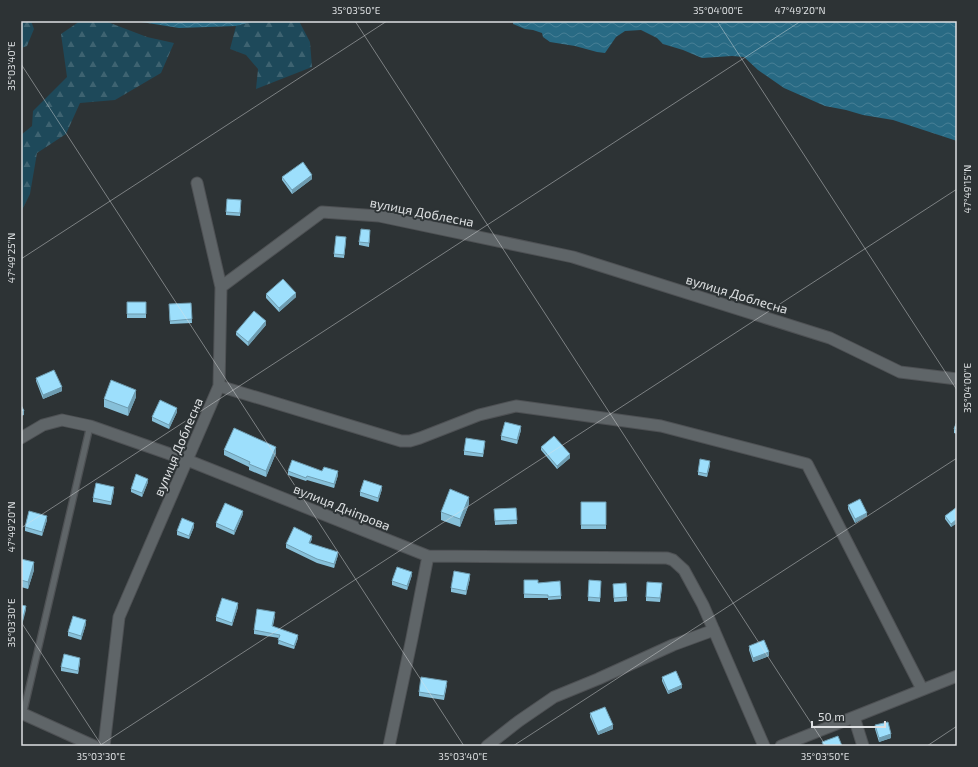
<svg xmlns="http://www.w3.org/2000/svg" width="978" height="767" viewBox="0 0 978 767" font-family="'Exo 2',sans-serif">
  <style>
    .forest { fill: url(#forest-firs) }
    .water { fill: url(#water-waves) }
    .lines { fill: none; stroke-linecap: round; stroke-linejoin: round }
    .service-casing { stroke: #4e5154; stroke-width: 8 }
    .minor-casing { stroke: #4e5154; stroke-width: 13 }
    .service { stroke: #5f6568; stroke-width: 5.5 }
    .minor { stroke: #5f6568; stroke-width: 11 }
    .wall { fill: #87c0d9 }
    .shaded-wall { fill: #6e9cb0 }
    .building { fill: #9ddffc; stroke: #6e9cb0 }
    .ticks { fill: none; stroke: #dde0e2; stroke-width: 1; stroke-opacity: 0.45 }
    .labels { text-anchor: middle; stroke-width: 4; stroke-linejoin: round; paint-order: stroke }
    .street-label { font-size: 13px; fill: #dde0e2; stroke: #2d3335 }
    .neatline { fill: none; stroke: #dde0e2; stroke-width: 1.5 }
    .ticks-label { font-size: 10px; text-anchor: middle; fill: #dde0e2 }
  </style>
  <defs>
    <pattern id="forest-firs" width="22" height="20" patternUnits="userSpaceOnUse"><rect width="22" height="20" fill="#1e495a"/><path d="M5 1l3.5 6h-7zM16 11l3.5 6h-7z" fill="#3e6371"/></pattern>
    <pattern id="water-waves" width="16" height="10" patternUnits="userSpaceOnUse"><rect width="16" height="10" fill="#286a84"/><path d="M0 5q4-4 8 0t8 0" fill="none" stroke="#477f95"/></pattern>
  </defs>
  <rect width="100%" height="100%" fill="#2d3335"/>
  <path class="forest" d="M21 21H31L34 29 27 46 21 48Z
    M80 21H105L147 37 174 43 161 73 115 100 80 103 66 134 37 153 30 194 21 212V135L32 126 33 111 67 77 61 34Z
    M256 21H299L310 42 312 67 256 89 258 69 246 55 230 49 236 26Z"/>
  <path class="water" d="M135 21H256L236 26 179 28Z
    M513 21H957V141L893 120 863 115 846 110 825 106 784 88 758 70 744 57 732 56 702 58 683 50 663 44 657 38 641 30 625 31 616 37 605 53 597 52 575 46 550 42 543 37 542 33 533 30 525 29 513 24Z"/>
  <g class="lines">
    <defs>
      <path id="service" d="M23 714 90 426"/>
      <path id="minor" d="M221 287 322 212 379 216 573 257 830 338 900 372 957 379
        M219 386 401 441H410L420 438 479 415 516 406 661 426 807 464 922 689
        M21 438 43 425 62 420 90 426 187 460 428 556 667 558 673 560 684 570 703 605 764 746
        M21 713 94 746
        M854 717 863 746
        M104 746 119 617 219 386 221 287 197 183
        M389 746 412 638 428 556
        M487 746 519 721 554 697 598 679 673 645 714 630
        M781 746 957 676"/>
    </defs>
    <use href="#service" class="service-casing"/>
    <use href="#minor" class="minor-casing"/>
    <use href="#service" class="service"/>
    <use href="#minor" class="minor"/>
  </g>
  <path class="wall" d="M282 177 312 179 292 194 282 180Z
    M241 204 240 216 226 215V212Z
    M370 233 369 247 359 245V242Z
    M346 241 344 258 334 257V254Z
    M266 294 296 297 279 312 266 298Z
    M127 302H146V318H127Z
    M191 303 192 323 170 324 169 304Z
    M266 325 248 346 236 335V332Z
    M36 378 62 391 43 399 36 381Z
    M136 397 128 416 104 407V399Z
    M177 412 169 429 152 421V417Z
    M957 421V434L954 433V429Z
    M521 430 517 444 501 440V436Z
    M485 444 483 457 464 455V451Z
    M541 447 570 458 557 469 541 450Z
    M224 450 276 453 266 477 249 470V467L224 455Z
    M710 465 707 477 698 475V472Z
    M288 471H322L338 475 334 488 307 480 306 481 288 475Z
    M148 482 142 497 131 492V489Z
    M382 489 378 502 360 496V492Z
    M114 491 111 505 93 502V498Z
    M581 502H606V529H581Z
    M469 504 460 527 441 520V512Z
    M848 505 867 516 855 523 848 509Z
    M957 507V523L951 527 945 519V516Z
    M516 508 517 524 495 525 494 509Z
    M243 514 234 535 216 527V523Z
    M47 520 42 536 25 531V527Z
    M194 527 189 539 177 535V531Z
    M312 539 310 543 338 555 334 568 317 563 286 548V544Z
    M21 559 34 570 28 589 21 587Z
    M412 575 407 590 392 585V581Z
    M470 578 466 595 451 592V588Z
    M524 580 538 583 561 596V599L548 600V598H524Z
    M589 580 601 581 600 602 588 601Z
    M613 584 627 597V601L614 602Z
    M662 587 660 602 646 601V597Z
    M238 607 232 626 216 621V617Z
    M275 616 273 626 298 638 294 649 278 644 279 638 254 634V630Z
    M86 624 81 640 68 636V632Z
    M749 646 769 656 753 662 749 650Z
    M80 662 78 674 61 671V667Z
    M662 677 682 688 668 694 662 681Z
    M447 685 444 700 419 696V692Z
    M590 713 613 729 598 735 590 717Z
    M875 725 891 738 879 742 875 729Z"/>
  <path class="shaded-wall" d="M312 175V179L292 194V190Z
    M296 293V297L279 312V308Z
    M266 321V325L248 346V342Z
    M62 387V391L43 399V395Z
    M136 390V397L128 416V408Z
    M177 408V412L169 429V425Z
    M24 411V415L21 416V412Z
    M521 426V430L517 444V440Z
    M276 447V453L266 477V471Z
    M570 454V458L557 469V466Z
    M710 461V465L707 477V474Z
    M338 471V475L334 488V484Z
    M148 479V482L142 497V493Z
    M382 486V489L378 502V498Z
    M114 487V491L111 505V502Z
    M469 497V504L460 527V519Z
    M243 511V514L234 535V531Z
    M867 513V516L855 523V519Z
    M47 516V520L42 536V532Z
    M957 519V523L951 527V524Z
    M194 523V527L189 539V536Z
    M312 536V539L309 546V543Z
    M338 552V555L334 568V564Z
    M34 562V570L28 589V582Z
    M412 572V575L407 590V586Z
    M470 574V578L466 595V591Z
    M238 603V607L232 626V623Z
    M26 606V610L22 625V622Z
    M86 620V624L81 640V636Z
    M298 635V638L294 649V646Z
    M769 652V656L753 662V658Z
    M80 658V662L78 674V671Z
    M682 685V688L668 694V691Z
    M613 725V729L598 735V732Z
    M891 734V738L879 742V738Z"/>
  <path class="building" d="M303 162 312 175 292 190 282 177Z
    M227 199 241 200 240 213 226 212Z
    M361 229 370 230 369 243 359 242Z
    M336 236 346 237 344 255 334 254Z
    M283 279 296 293 279 308 266 294Z
    M127 302H146V314H127Z
    M191 303 192 319 170 321 169 304Z
    M254 311 266 321 248 342 236 332Z
    M54 370 62 387 43 395 36 378Z
    M111 380 136 390 128 408 104 399Z
    M160 400 177 408 169 425 152 417Z
    M21 405 24 411 21 412Z
    M957 421V430L954 429Z
    M505 422 521 426 517 440 501 436Z
    M234 428 276 447 266 471 249 464 250 462 224 450Z
    M554 436 570 454 557 466 541 447Z
    M466 438 485 441 483 454 464 451Z
    M700 459 710 461 707 474 698 472Z
    M292 460 322 471 324 467 338 471 334 484 307 476 306 478 288 471Z
    M136 474 148 479 142 493 131 489Z
    M364 480 382 486 378 498 360 492Z
    M96 483 114 487 111 502 93 498Z
    M450 489 469 497 460 519 441 512Z
    M860 499 867 513 855 519 848 505Z
    M581 502H606V525H581Z
    M225 503 243 511 234 531 216 523Z
    M957 507V519L951 524 945 516Z
    M516 508 517 520 495 521 494 509Z
    M29 511 47 516 42 532 25 527Z
    M182 518 194 523 189 536 177 531Z
    M294 527 312 536 309 543 338 552 334 564 317 559 286 544Z
    M21 559 34 562 28 582 21 580Z
    M397 567 412 572 407 586 392 581Z
    M454 571 470 574 466 591 451 588Z
    M524 580H538V583L560 581 561 596 548 597V595L524 594Z
    M589 580 601 581 600 598 588 597Z
    M647 582 662 583 660 598 646 597Z
    M626 583 627 597 614 598 613 584Z
    M222 598 238 603 232 623 216 617Z
    M21 605 26 606 22 622 21 621Z
    M257 609 275 612 272 626 298 635 294 646 278 640 280 635 254 630Z
    M73 616 86 620 81 636 68 632Z
    M764 640 769 652 753 658 749 646Z
    M64 654 80 658 78 671 61 667Z
    M676 671 682 685 668 691 662 677Z
    M421 677 447 681 444 696 419 692Z
    M605 707 613 725 598 732 590 713Z
    M888 722 891 734 879 738 875 725Z
    M838 736 842 746H824L822 742Z"/>
  <path class="ticks" d="M355 21 826 746M717 21 957 390M21 64 464 746M21 259 387 21M21 528 801 21M21 622 102 746M99 746 957 189M513 746 957 458M927 746 957 726"/>
  <g class="labels">
    <g class="street-label">
      <text transform="translate(422 212) rotate(11)" y="5">вулиця Доблесна</text>
      <text transform="translate(737 294) rotate(17)" y="5">вулиця Доблесна</text>
      <text transform="translate(178 447) rotate(-67)" y="5">вулиця Доблесна</text>
      <text transform="translate(342 507) rotate(22)" y="5">вулиця Дніпрова</text>
    </g>
  </g>
  <rect width="978" height="767" fill="none" stroke="#2d3335" stroke-width="44"/>
  <path d="M812 721v6h73v-6" fill="none" stroke="#dde0e2" stroke-width="2"/>
  <text x="818" y="721" font-size="12" fill="#dde0e2" stroke="#2d3335" stroke-width="3" paint-order="stroke">50 m</text>
  <rect x="22" y="22" width="934" height="723" class="neatline"/>
  <g class="ticks-label">
    <text x="356" y="14">35°03'50"E</text>
    <text x="718" y="14">35°04'00"E</text>
    <text x="800" y="14">47°49'20"N</text>
    <text transform="translate(11 66) rotate(-90)" y="4">35°03'40"E</text>
    <text transform="translate(967 189) rotate(-90)" y="4">47°49'15"N</text>
    <text transform="translate(11 258) rotate(-90)" y="4">47°49'25"N</text>
    <text transform="translate(967 388) rotate(-90)" y="4">35°04'00"E</text>
    <text transform="translate(11 527) rotate(-90)" y="4">47°49'20"N</text>
    <text transform="translate(11 623) rotate(-90)" y="4">35°03'30"E</text>
    <text x="101" y="760">35°03'30"E</text>
    <text x="463" y="760">35°03'40"E</text>
    <text x="825" y="760">35°03'50"E</text>
  </g>
</svg>
